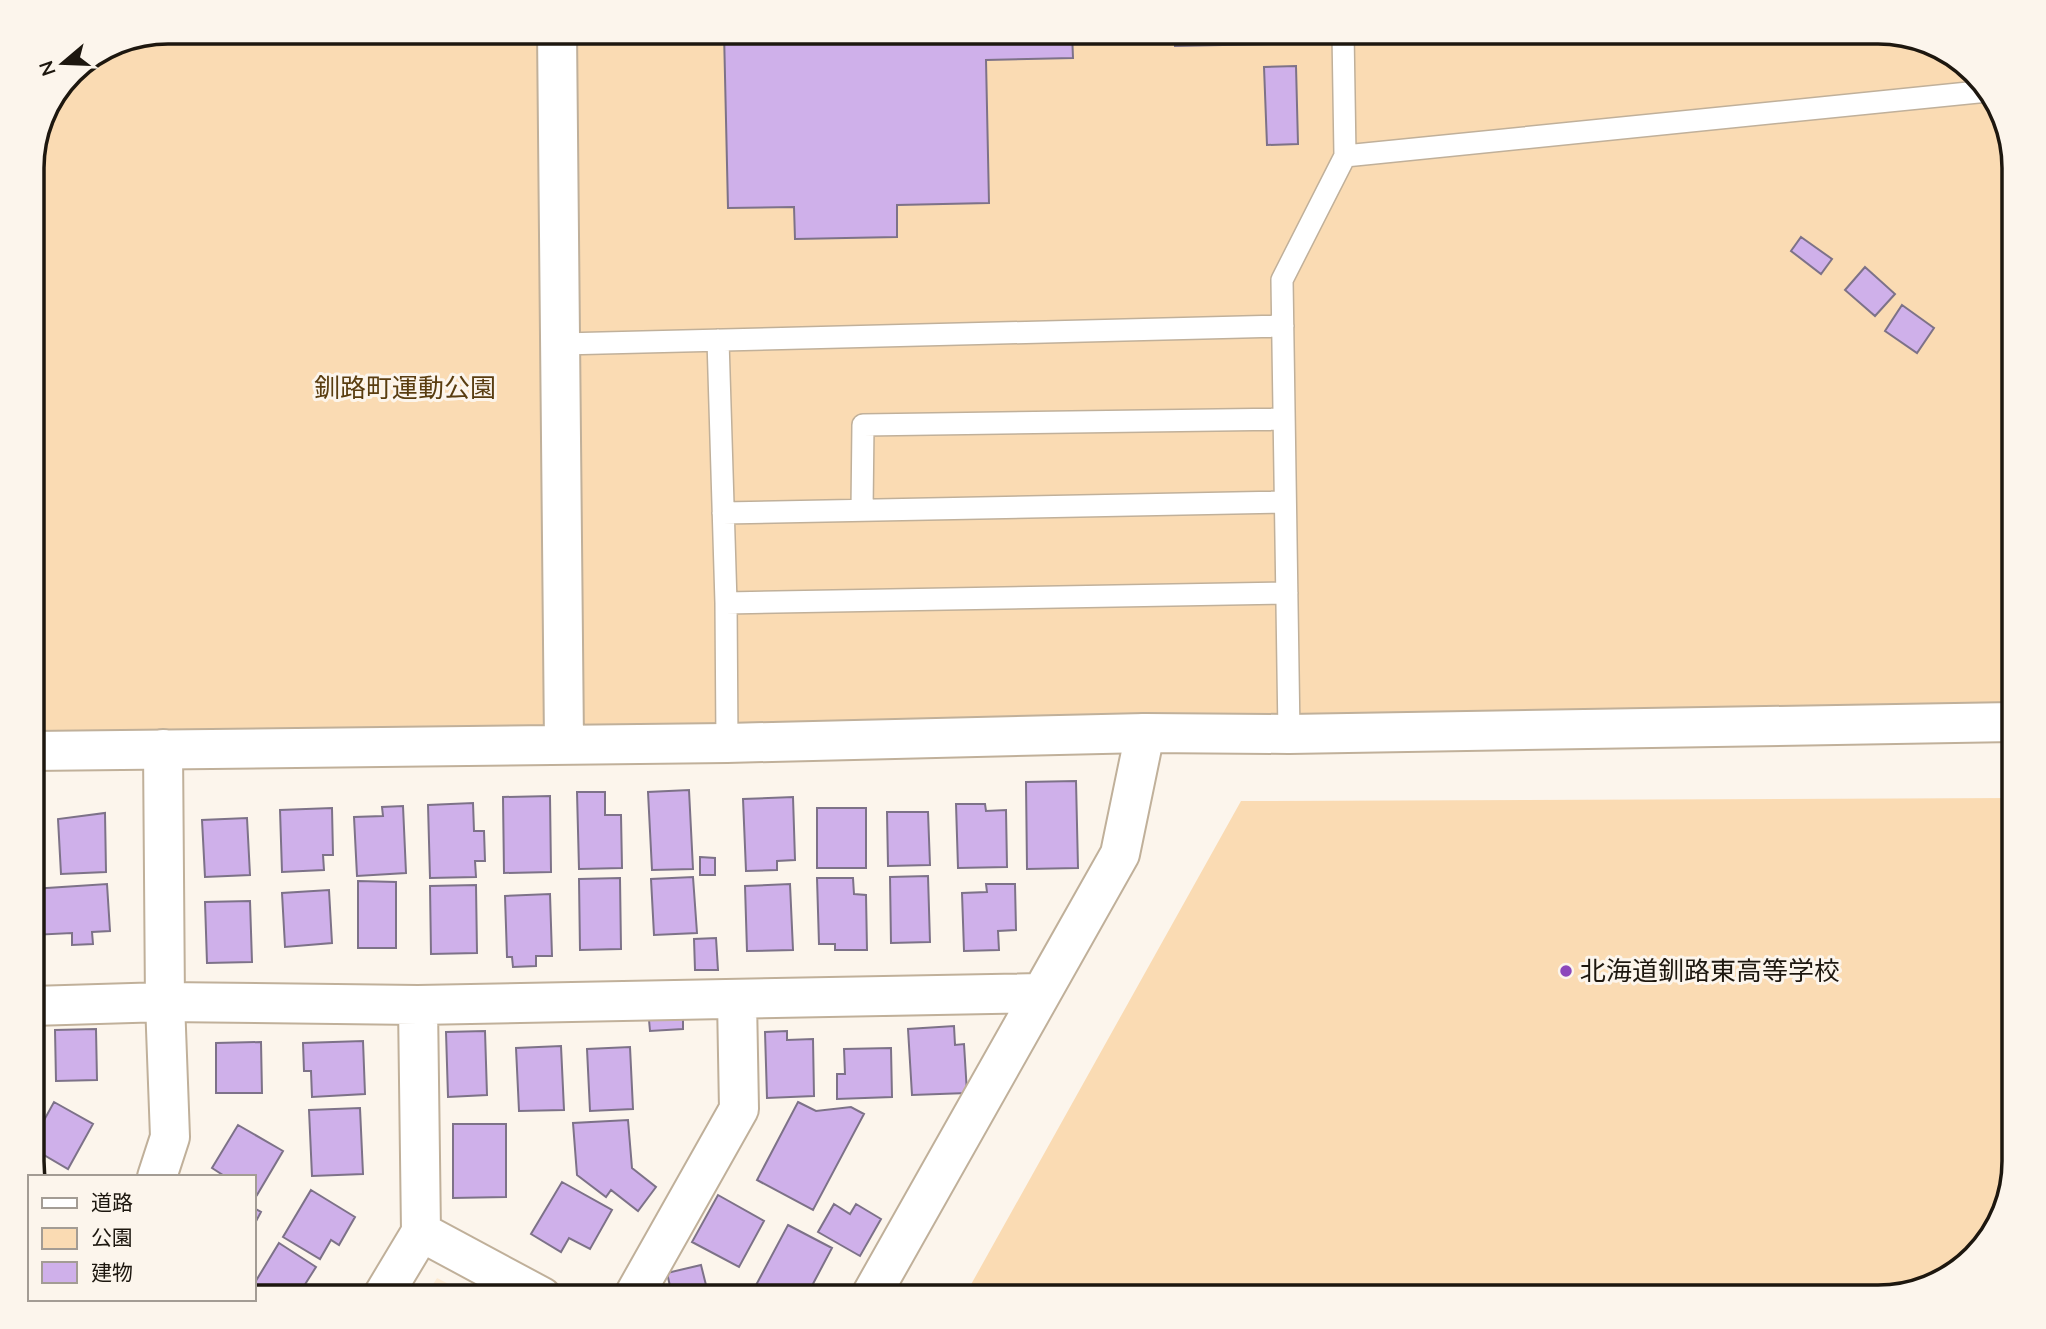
<svg xmlns="http://www.w3.org/2000/svg" width="2046" height="1329" viewBox="0 0 2046 1329" font-family="Mulish,'Noto Sans JP',sans-serif">
  <style>
    .built { fill: #fdebd4 }
    .green { fill: #fadbb3 }
    .building { fill: #cfb0ea; stroke: #7d7288; stroke-width: 2 }
    .lines { fill: none; stroke-linecap: round; stroke-linejoin: round }
    .service-casing { stroke: #c0b09a; stroke-width: 24 }
    .minor-casing { stroke: #c0b09a; stroke-width: 42 }
    .tertiary-casing { stroke: #c0b09a; stroke-width: 42 }
    .service { stroke: #fff; stroke-width: 21 }
    .minor { stroke: #fff; stroke-width: 38 }
    .tertiary { stroke: #fff; stroke-width: 38 }
    .poi-dot { fill: #8c47bb; stroke: #fcf5ec; stroke-width: 2.5 }
    .labels { text-anchor: middle; stroke-width: 6; stroke-linejoin: round; paint-order: stroke }
    .park-label { font-size: 26px; fill: #593d10; stroke: #fcf5ec }
    .poi-label { font-size: 26px; fill: #1d170f; stroke: #fcf5ec; text-anchor: start }
    .rim { fill: none; stroke: #1d170f; stroke-width: 3.5 }
  </style>
  <rect width="100%" height="100%" fill="#fcf5ec"/>
  <path class="built" d="M437 1278 474 1297H425Z"/>
  <path class="green" d="M168 32H1878L1954 54 1996 100 2014 168V722L32 751V159L42 115 72 71 116 42Z
    M2014 798V1162L1992 1237 1946 1279 1878 1297H964L1241 801Z"/>
  <path class="building" d="M724 32H1072L1073 58 986 60 989 203 897 205V237L795 239 794 207 728 208Z
    M1175 32H1315V43L1175 46Z
    M1296 66 1298 144 1267 145 1264 67Z
    M1801 237 1832 259 1821 274 1791 251Z
    M1865 267 1895 294 1875 316 1845 290Z
    M1902 305 1934 328 1917 353 1885 331Z
    M1076 781 1078 868 1027 869 1026 782Z
    M689 790 693 869 652 870 648 792Z
    M577 792H605V815H621L622 868 579 869Z
    M550 796 551 872 504 873 503 797Z
    M793 797 795 860 777 861V870L746 871 743 799Z
    M473 803 474 831H484L485 861H475L476 877 430 878 428 805Z
    M956 804H985L986 811 1006 810 1007 867 958 868Z
    M403 806 406 873 357 876 354 817 383 816 382 807Z
    M332 808 333 855H323L324 870 282 872 280 810Z
    M817 808H866V868H817Z
    M887 812H928L930 865 888 866Z
    M105 813 106 872 61 874 58 819Z
    M247 818 250 875 205 877 202 820Z
    M700 857 715 858V875H700Z
    M928 876 930 942 891 943 890 877Z
    M693 877 697 933 654 935 651 879Z
    M620 878 621 949 580 950 579 879Z
    M817 878H853L854 894 866 895 867 950H835V944H819Z
    M358 881 396 882V948H358Z
    M107 884 110 931 92 932 93 944 72 945V933L32 935V889Z
    M790 884 793 950 747 951 745 886Z
    M986 884H1015L1016 930 998 931 999 950 964 951 962 893 987 892Z
    M476 885 477 953 431 954 430 886Z
    M329 890 332 943 285 947 282 893Z
    M550 894 552 956H536V966L513 967 512 957H507L505 896Z
    M250 901 252 962 207 963 205 902Z
    M716 938 718 970H695L694 939Z
    M683 1018V1029L650 1031 649 1020Z
    M42 1025 44 1059 32 1060V1026Z
    M954 1026 955 1045 964 1044 967 1093 912 1095 908 1029Z
    M96 1029 97 1080 56 1081 55 1030Z
    M485 1031 487 1095 448 1097 446 1032Z
    M787 1031V1040L813 1039 814 1096 767 1098 765 1032Z
    M363 1041 365 1094 312 1097 311 1071H304L303 1043Z
    M261 1042 262 1093H216V1043Z
    M561 1046 564 1110 519 1111 516 1048Z
    M630 1047 633 1109 590 1111 587 1049Z
    M891 1048 892 1097 837 1099V1074H845L844 1049Z
    M54 1102 93 1124 68 1169 32 1148V1142Z
    M798 1102 816 1111 851 1107 864 1114 813 1210 757 1180Z
    M360 1108 363 1174 312 1176 309 1110Z
    M628 1120 632 1168 656 1187 638 1211 611 1190 606 1197 577 1175 573 1123Z
    M453 1124H506V1197L453 1198Z
    M238 1125 283 1151 257 1195 254 1193V1177H226L212 1168Z
    M32 1168 47 1177H34Z
    M562 1182 612 1210 590 1249 569 1238 561 1252 531 1234Z
    M311 1190 355 1217 339 1245 331 1240 320 1259 283 1237Z
    M718 1195 764 1221 739 1267 692 1242Z
    M834 1204 850 1214 856 1204 881 1219 860 1256 818 1232Z
    M254 1208 261 1212 254 1225Z
    M788 1225 832 1248 806 1297H775L755 1287Z
    M279 1243 316 1267 297 1297H254V1284Z
    M701 1265 709 1297H665L670 1286 667 1273Z"/>
  <g class="lines">
    <defs>
      <path id="service" d="M1345 156 1988 91
        M718 340 726 603 727 743
        M562 344 1283 326
        M862 510 863 425 1284 419
        M723 513 1285 502
        M726 603 1287 593
        M1289 734 1282 280 1345 156 1343 32"/>
      <path id="minor" d="M32 1006 165 1002 418 1005 1040 993
        M157 1177 170 1137 165 1002 163 749
        M421 1232 542 1297
        M382 1297 421 1232 418 1005
        M633 1297 739 1109 737 1000
        M870 1297 1120 854 1145 733"/>
      <path id="tertiary" d="M557 32 564 743
        M32 751 727 743 1145 733 1289 734 2014 722"/>
    </defs>
    <use href="#service" class="service-casing"/>
    <use href="#minor" class="minor-casing"/>
    <use href="#tertiary" class="tertiary-casing"/>
    <use href="#service" class="service"/>
    <use href="#minor" class="minor"/>
    <use href="#tertiary" class="tertiary"/>
  </g>
  <circle class="poi-dot" cx="1566" cy="971" r="7"/>
  <g class="labels">
    <g class="park-label">
      <text x="405" y="397">釧路町運動公園</text>
    </g>
    <g class="poi-label">
      <text x="1580" y="980">北海道釧路東高等学校</text>
    </g>
  </g>
  <path d="M0 0H2046V1329H0ZM168 44H1878A124 124 0 0 1 2002 168V1161A124 124 0 0 1 1878 1285H168A124 124 0 0 1 44 1161V168A124 124 0 0 1 168 44Z" fill="#fcf5ec" fill-rule="evenodd"/>
  <path class="rim" d="M168 44H1878A124 124 0 0 1 2002 168V1161A124 124 0 0 1 1878 1285H168A124 124 0 0 1 44 1161V168A124 124 0 0 1 168 44Z"/>
  <rect x="28" y="1175" width="228" height="126" fill="#fcf5ec" stroke="#a39c94" stroke-width="2"/>
  <rect x="42" y="1198" width="35" height="10" fill="#ffffff" stroke="#a39c94" stroke-width="2"/>
  <text x="91" y="1210" font-size="21" fill="#1d170f">道路</text>
  <rect x="42" y="1228" width="35" height="21" fill="#fadbb3" stroke="#a39c94" stroke-width="2"/>
  <text x="91" y="1245" font-size="21" fill="#1d170f">公園</text>
  <rect x="42" y="1262" width="35" height="21" fill="#cfb0ea" stroke="#a39c94" stroke-width="2"/>
  <text x="91" y="1280" font-size="21" fill="#1d170f">建物</text>
  <g transform="translate(63 63) rotate(251)" stroke="#fcf5ec" stroke-width="5" paint-order="stroke">
  <path d="M0-5L12 26L0 18L-12 26Z" fill="#1d170f"/>
  <text y="-10" font-size="19" font-weight="bold" text-anchor="middle" fill="#1d170f">N</text>
  </g>
</svg>
